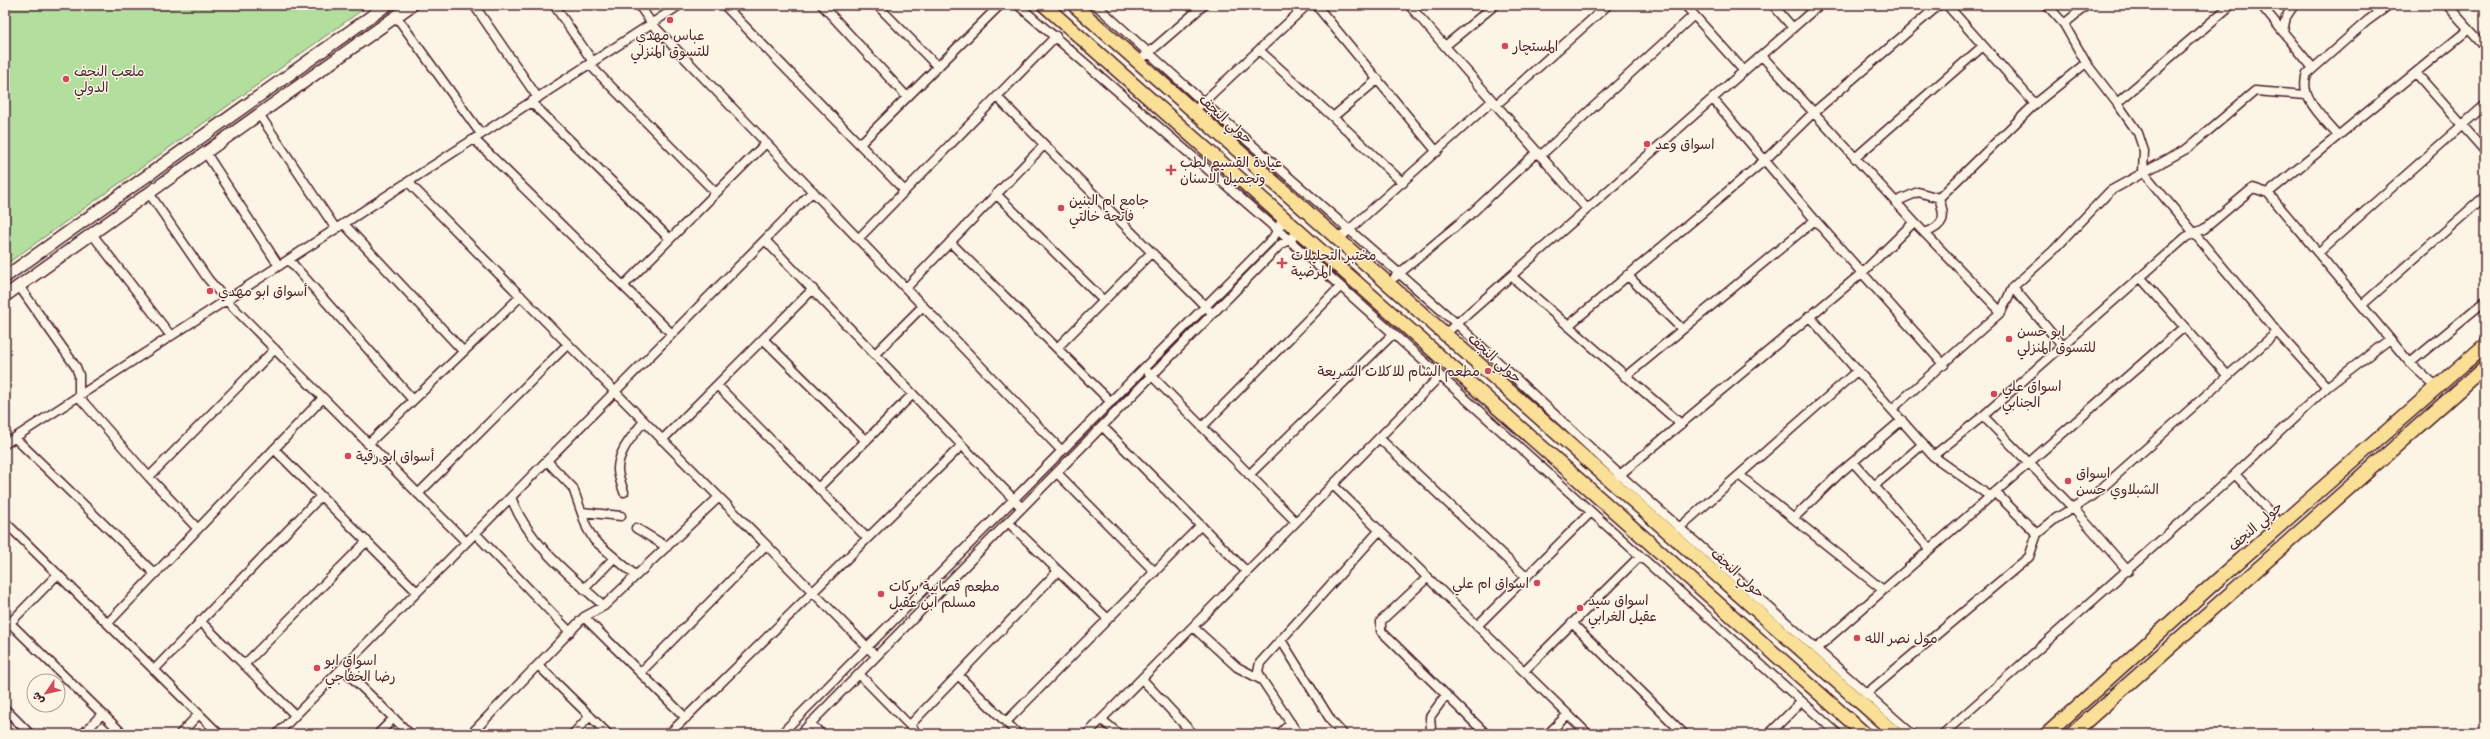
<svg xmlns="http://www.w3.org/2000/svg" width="2490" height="739" viewBox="0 0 2490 739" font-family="Sriracha,'Playpen Sans Arabic',sans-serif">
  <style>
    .green { fill: #b2df9e; stroke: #7e7f64 }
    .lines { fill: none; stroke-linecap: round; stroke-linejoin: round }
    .street-casing { stroke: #4a1f2b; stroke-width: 11 }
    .secondary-casing { stroke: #4a1f2b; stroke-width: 14 }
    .primary-casing { stroke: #4a1f2b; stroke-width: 16 }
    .street { stroke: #fcf5e5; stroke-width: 8 }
    .secondary { stroke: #fcf5e5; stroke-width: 11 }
    .primary { stroke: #fadf96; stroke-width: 13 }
    .poi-dot { fill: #d1495b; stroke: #fcf5e5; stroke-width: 1.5 }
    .labels { text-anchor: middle; stroke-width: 3; stroke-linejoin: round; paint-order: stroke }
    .poi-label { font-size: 14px; fill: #4a1f2b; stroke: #fcf5e5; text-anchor: start }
    .street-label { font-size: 14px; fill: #4a1f2b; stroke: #fcf5e5 }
  </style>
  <rect width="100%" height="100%" fill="#fcf5e5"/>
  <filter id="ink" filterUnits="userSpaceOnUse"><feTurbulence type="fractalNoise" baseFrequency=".025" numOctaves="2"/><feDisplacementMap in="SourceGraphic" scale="8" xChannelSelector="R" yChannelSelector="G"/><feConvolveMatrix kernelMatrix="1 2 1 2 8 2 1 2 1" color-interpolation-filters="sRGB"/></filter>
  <g filter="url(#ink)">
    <path class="green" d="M5 5H369L5 265Z"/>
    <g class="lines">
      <defs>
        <path id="street" d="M474 5 538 98
          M554 5 593 62
          M639 5 652 24 1062 451
          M724 5 905 191
          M822 5 907 97
          M877 5 938 67
          M1018 5 1288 239 1838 734
          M1096 5 1203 102 1457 324 1620 475 1912 734
          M1316 5 1437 152
          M1409 5 1587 209
          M1685 5 1744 71
          M1773 5 1793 28
          M1947 5 2035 104
          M2047 5 2064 24 2086 63 2117 103 2138 133 2144 151 2143 172 2277 332 2327 387
          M2261 5 2312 67
          M2447 5 2485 47
          M396 16 481 134
          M2064 24 2087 5
          M2283 31 2286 17 2294 5
          M1445 46 1495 5
          M1259 50 1333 117 1378 79
          M1762 56 1914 222 2001 312
          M1138 62 1204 5
          M589 64 716 193
          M2416 73 2485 151
          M997 97 1209 310
          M1713 99 1815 220 1944 365
          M531 102 670 239
          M2117 103 2231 5
          M1200 105 1307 5
          M1496 105 1608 5
          M259 114 336 229
          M1333 117 1403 183
          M2338 136C2324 118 2298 98 2307 74L2367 21 2389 5
          M474 139 672 334
          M860 144 1000 5
          M206 153 279 266
          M1540 156 1694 15
          M1855 158 1983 46
          M408 182 876 656
          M149 193 208 279 226 300 466 542
          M2268 193 2410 363 2436 387
          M996 194 1104 301
          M1895 202 1918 192 1939 198 2035 104 2086 63
          M344 224 463 351
          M1925 233C1945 225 1946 218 1939 198
          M92 234 171 336
          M858 239 1056 36
          M1339 239 1492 101
          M765 240 1022 508
          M950 242 1111 402
          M2318 253 2485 105
          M289 260 413 400
          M1627 275 1682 329
          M1511 276 1681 424
          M1395 277 1473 212 1537 152
          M2141 278 2227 375
          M19 286 76 367 79 375V397L149 477 198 529
          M623 286 766 143
          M906 288 1044 145
          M2362 305 2485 196
          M1809 316 1933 456 1991 497
          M1568 326 1765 160 1813 113 1939 5
          M1445 334 1819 5
          M763 339 866 441
          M2062 346 2013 287 2053 251 2110 191 2188 148 2255 91 2306 95
          M1057 348 1151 253
          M875 354 923 306
          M2410 363 2485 301
          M1149 373 1296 522
          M1625 377 1815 220
          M717 385 867 538
          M1892 409 2001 312 2013 287
          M1983 416 2074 509 2128 571
          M1103 427 1247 572
          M1202 427 1340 287
          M15 438 155 574
          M1379 438 1526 577
          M662 440 813 289
          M5 444 680 5
          M368 444 521 296
          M274 449 417 592
          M1933 456 1983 416 2186 237 2204 229 2253 188 2268 193 2469 29
          M547 461 573 488 587 528 594 540 636 576
          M1853 462 1930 549
          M1057 473 1155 572
          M2235 474 2281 525
          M1249 475 1393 334
          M1739 475 1883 590
          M149 477 275 349
          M1616 478 1862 273 1914 222
          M1333 485 1588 734
          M1874 486 1923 444
          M818 488 913 394
          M624 492C622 486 619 478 618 471 617 452 634 434 644 421
          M1995 492 2037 534
          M418 494 568 344
          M511 497C527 542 569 575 604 606
          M582 512 621 516
          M1794 518 1840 473 1902 420
          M5 522 219 734
          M1008 522 1108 619
          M636 528 667 547
          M1679 528 1858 370
          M475 533 570 632
          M1428 577 1381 621V631L1486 734
          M584 589 614 558
          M584 617 686 718
          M200 621 295 715
          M10 623 123 734
          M108 623 323 398
          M1572 623 1684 734
          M1477 626 1591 512
          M1193 627 1237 667 1262 680
          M5 628 58 574
          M1281 640 1332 722 1343 734
          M1816 649 2184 327
          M244 665 367 541
          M538 665 608 734
          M342 668 410 734
          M154 670 321 496
          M1524 671 1640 556
          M640 673 766 545
          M859 674 918 734
          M958 675 1018 734
          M1142 679 1193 734
          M1866 694 2029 557 2037 534 2055 519 2094 495 2277 332
          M5 709 30 734
          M1102 720 1119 734
          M1006 722 1201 525
          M810 723 821 734
          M910 725 1058 571
          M83 734 102 714
          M180 734 199 714
          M277 734 813 191
          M378 734 394 718
          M471 734 584 617 604 606 719 497
          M573 734 590 716
          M669 734 962 445
          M781 734 1273 238 1280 226 1282 216
          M800 734 1280 245 1293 237
          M1087 734 1440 376
          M1279 734 1291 723
          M1298 734 1262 680 1258 671 1260 663 1380 530
          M1428 734 1431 729 1430 717 1446 695
          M1548 734 1568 714
          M1769 734 1801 702
          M1943 734 2235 474 2327 387 2390 339"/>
        <path id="secondary" d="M5 277 387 5
          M5 296 412 5"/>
        <path id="primary" d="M1044 5 1865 734
          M1074 5 1896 734
          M2047 734 2212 585 2485 345
          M2072 734 2485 367"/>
      </defs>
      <use href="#street" class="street-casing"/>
      <use href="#secondary" class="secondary-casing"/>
      <use href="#primary" class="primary-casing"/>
      <use href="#street" class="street"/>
      <use href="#secondary" class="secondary"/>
      <use href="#primary" class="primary"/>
    </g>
  </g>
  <g class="poi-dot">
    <circle cx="670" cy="20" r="4"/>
    <circle cx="1505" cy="46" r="4"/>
    <circle cx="66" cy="79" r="4"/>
    <circle cx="1647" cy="144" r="4"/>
    <path d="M1169 164h4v4h4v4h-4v4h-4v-4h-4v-4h4z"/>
    <circle cx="1061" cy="208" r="4"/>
    <path d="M1280 257h4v4h4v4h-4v4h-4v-4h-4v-4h4z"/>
    <circle cx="210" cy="291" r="4"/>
    <circle cx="2009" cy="339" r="4"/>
    <circle cx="1488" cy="371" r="4"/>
    <circle cx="1994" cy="394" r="4"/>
    <circle cx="348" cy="456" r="4"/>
    <circle cx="2068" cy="481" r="4"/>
    <circle cx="1537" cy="583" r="4"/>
    <circle cx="881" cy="594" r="4"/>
    <circle cx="1580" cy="608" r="4"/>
    <circle cx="1857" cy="638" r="4"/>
    <circle cx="317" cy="668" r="4"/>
  </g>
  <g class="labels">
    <g class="poi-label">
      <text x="670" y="40" text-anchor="middle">عباس مهدي<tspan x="670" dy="16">للتسوق المنزلي</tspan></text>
      <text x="1513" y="51">المستچار</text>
      <text x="74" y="76">ملعب النجف<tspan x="74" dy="16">الدولي</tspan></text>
      <text x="1655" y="149">اسواق وعد</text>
      <text x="1180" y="167">عيادة القسيم لطب<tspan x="1180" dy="16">وتجميل الاسنان</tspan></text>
      <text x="1069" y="205">جامع ام البنين<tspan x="1069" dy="16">فاتحة خالتي</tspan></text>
      <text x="1291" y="260">مختبر التحليلات<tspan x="1291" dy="16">المرضية</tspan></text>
      <text x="218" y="296">أسواق ابو مهدي</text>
      <text x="2017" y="336">ابو حسن<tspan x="2017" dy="16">للتسوق المنزلي</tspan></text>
      <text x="1480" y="376" text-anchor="end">مطعم الشام للاكلات السريعة</text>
      <text x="2002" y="391">اسواق علي<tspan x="2002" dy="16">الجنابي</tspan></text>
      <text x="356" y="461">أسواق ابو رقية</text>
      <text x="2076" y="478">اسواق<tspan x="2076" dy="16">الشبلاوي حسن</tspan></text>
      <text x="1529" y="588" text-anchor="end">اسواق ام علي</text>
      <text x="889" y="591">مطعم قصابية بركات<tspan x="889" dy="16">مسلم ابن عقيل</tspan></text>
      <text x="1588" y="605">اسواق سيد<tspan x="1588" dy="16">عقيل الغرابي</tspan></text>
      <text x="1865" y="643">مول نصر الله</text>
      <text x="325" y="665">اسواق ابو<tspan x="325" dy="16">رضا الخفاجي</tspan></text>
    </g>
    <g class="street-label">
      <text transform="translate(1226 119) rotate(42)" y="5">حولي النجف</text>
      <text transform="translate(1495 358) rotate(42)" y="5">حولي النجف</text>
      <text transform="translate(2255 526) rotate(-41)" y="5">حولي النجف</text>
      <text transform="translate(1738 573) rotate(42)" y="5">حولي النجف</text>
    </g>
  </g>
  <rect width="2490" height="739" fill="none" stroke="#fcf5e5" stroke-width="20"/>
  <rect x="10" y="10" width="2470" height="719" fill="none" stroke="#4a1f2b" stroke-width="1.5" filter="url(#ink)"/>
  <g transform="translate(46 693) rotate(236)"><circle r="19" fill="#fcf5e5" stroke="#b59f9b"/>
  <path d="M0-3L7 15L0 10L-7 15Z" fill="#d1495b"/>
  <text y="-6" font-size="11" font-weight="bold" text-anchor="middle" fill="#4a1f2b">ش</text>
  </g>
</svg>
